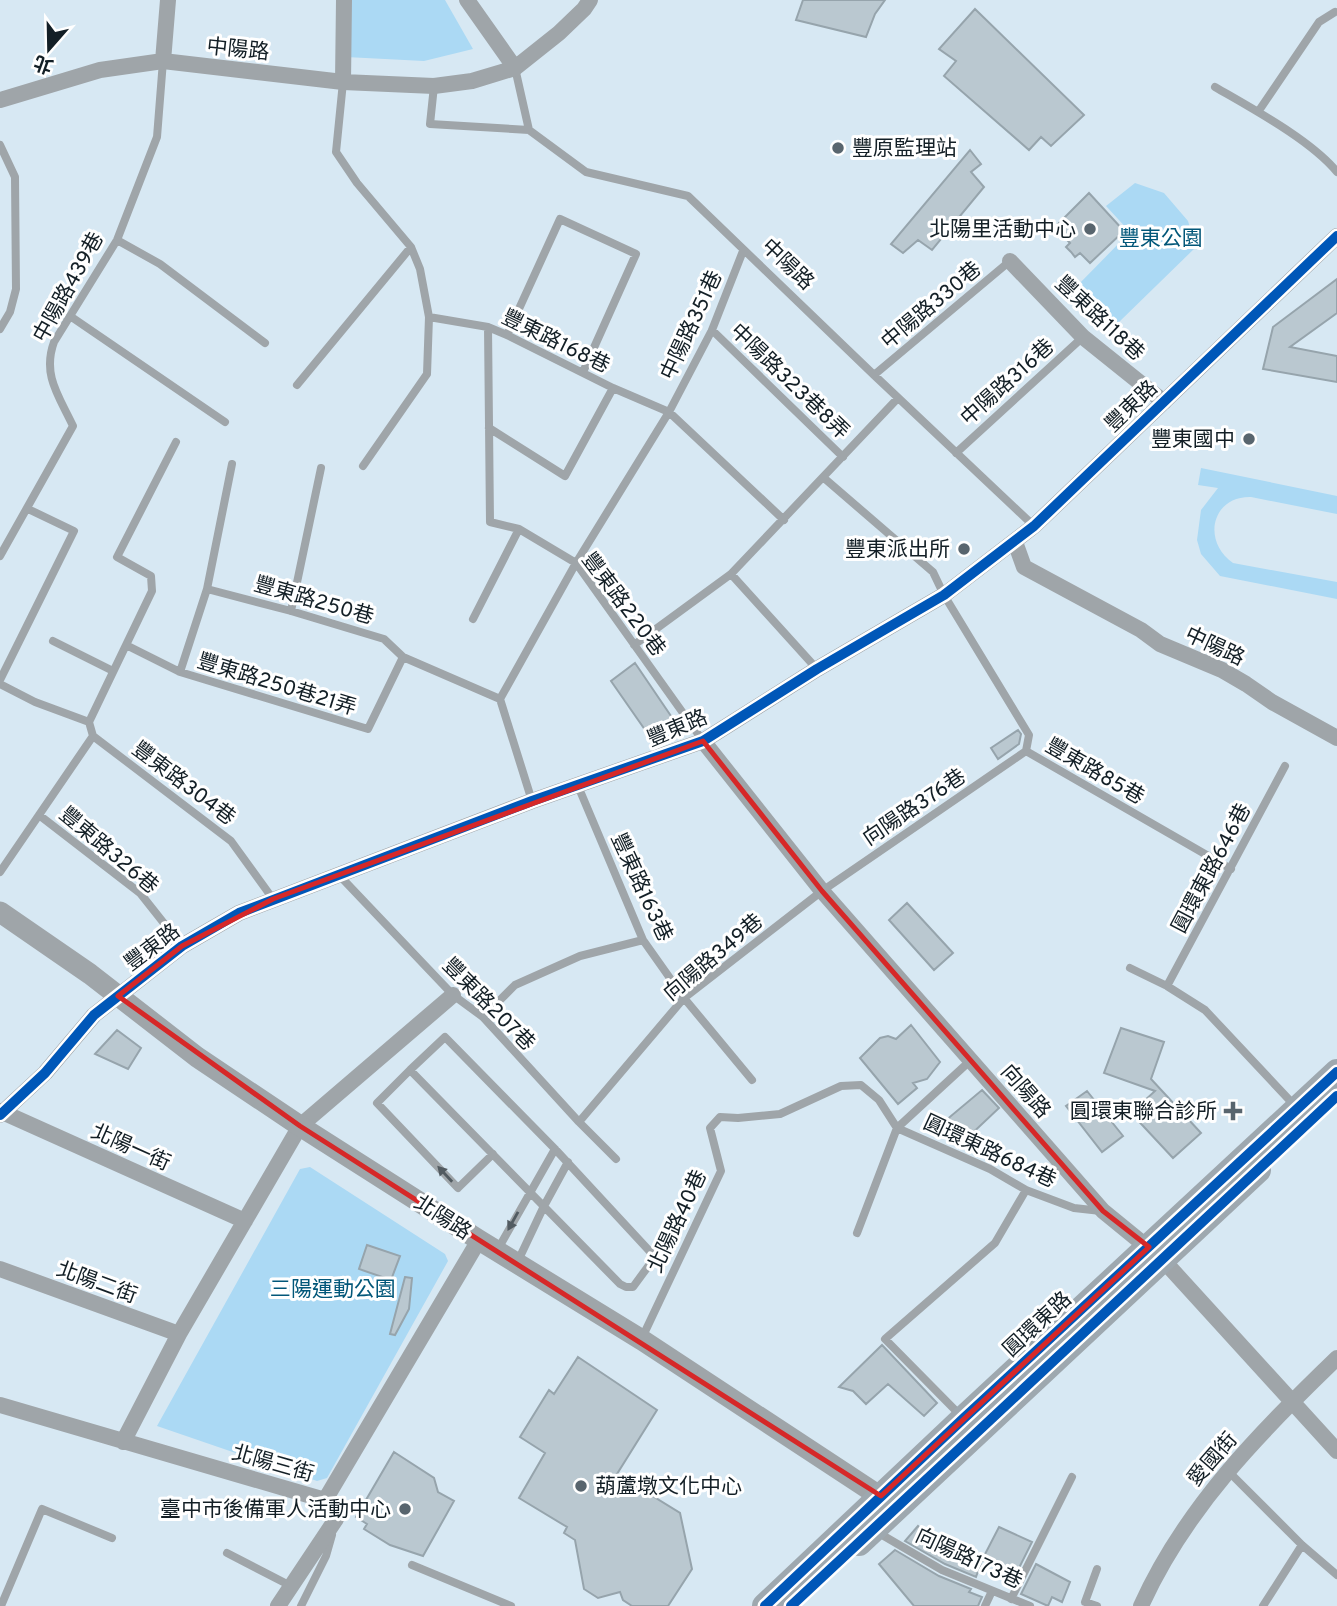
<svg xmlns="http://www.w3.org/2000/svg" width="1337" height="1606" viewBox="0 0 1337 1606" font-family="Overpass,'Noto Sans TC',sans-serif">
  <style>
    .green { fill: #abd9f4 }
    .building { fill: #bac8d0; stroke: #96a4ac; stroke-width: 2 }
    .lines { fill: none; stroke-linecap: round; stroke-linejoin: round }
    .service { stroke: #9fa5a9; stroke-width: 8 }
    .minor { stroke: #9fa5a9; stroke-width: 16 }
    .tertiary { stroke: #9fa5a9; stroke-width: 21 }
    .primary { stroke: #9ea8af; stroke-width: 26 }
    .cycleway-casing { stroke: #fff; stroke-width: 15 }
    .cycleway { stroke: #0057b8; stroke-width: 10 }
    .oneway { fill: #525b61 }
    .marked { fill: none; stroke: #d62828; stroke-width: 5; stroke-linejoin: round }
    .poi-dot { fill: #58656e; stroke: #fff; stroke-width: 2.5 }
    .labels { text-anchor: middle; stroke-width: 6; stroke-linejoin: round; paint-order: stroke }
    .street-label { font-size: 21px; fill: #131f26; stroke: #fff }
    .poi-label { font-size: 21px; fill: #131f26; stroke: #fff; text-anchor: end }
    .park-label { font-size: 21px; fill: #025779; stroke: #fff }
  </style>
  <rect width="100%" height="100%" fill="#d7e8f3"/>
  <path class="green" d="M346 0H445L473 49 424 61 346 57Z
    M1135 183 1164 193 1188 221 1196 247 1117 324 1078 285 1130 232 1106 206Z
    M1201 468 1337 496V514L1251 497C1211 496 1202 542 1233 563L1337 582V599L1220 576 1201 554 1197 540 1201 510 1218 488 1198 485Z
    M310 1167 445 1254 448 1261 327 1478 317 1481 157 1426 300 1169Z"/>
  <path class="building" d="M803 0H885L875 14 866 37 796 20Z
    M975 9 1084 115 1051 146 1041 137 1029 150 944 76 956 61 939 49Z
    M970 150 981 164 971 172 984 187 932 250 918 240 903 253 891 244Z
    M1089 193 1124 231 1090 263 1080 253 1075 257 1071 252 1066 247 1070 243 1055 227Z
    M1337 279V313L1290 347 1337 356V382L1263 369 1273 327Z
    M635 663 673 719 666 729 650 737 611 681Z
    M1018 730 1021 734 1019 744 998 759 991 748Z
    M907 903 953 953 934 970 889 920Z
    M911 1025 940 1062 927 1079 913 1083 917 1088 898 1104 860 1058 880 1038 888 1036 896 1039Z
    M1121 1028 1164 1042 1151 1079 1201 1133 1173 1158 1131 1113 1155 1091 1104 1073Z
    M117 1030 141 1048 128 1069 95 1054Z
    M982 1090 999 1108 964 1141 939 1126Z
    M1087 1091 1123 1136 1102 1152 1066 1106Z
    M367 1245 400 1256 391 1280 359 1269Z
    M405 1277 412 1278 409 1309 395 1335 390 1334Z
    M882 1345 937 1403 924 1416 888 1384 866 1404 853 1391 839 1387Z
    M578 1357 657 1410 617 1474 680 1513 692 1569 668 1606H632L623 1600 620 1592 598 1598 584 1589 575 1540 564 1533 567 1527 519 1498 545 1453 520 1437 549 1390 554 1394Z
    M394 1452 434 1478 438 1492 454 1501 423 1556 390 1545 364 1529 367 1524 356 1517Z
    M918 1526 948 1552 950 1547 982 1560 976 1577 945 1564 905 1541Z
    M999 1527 1032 1542 1016 1574 982 1560Z
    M895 1550 939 1576 971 1589 969 1592 982 1597 978 1606H914L879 1564Z
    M1036 1564 1070 1582 1062 1602 1052 1597 1048 1606 1021 1594Z"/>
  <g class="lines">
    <path class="service" d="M515 68 529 130 586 172 688 196 874 375 1034 526
      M343 82 336 152 357 183 411 247 420 269 429 317 427 374 363 466
      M434 86 430 124 529 130
      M1215 87C1251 108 1311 140 1337 172
      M1258 112 1319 22 1335 12
      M0 145 15 177 16 289 10 312 0 329
      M117 240 160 264 265 343
      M70 316 225 422
      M429 317 488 327 507 335 613 388 669 412 784 520
      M488 327 490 522 519 529 576 563 703 741
      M712 330 843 457
      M507 335 560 219 636 254 583 372
      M874 375 1010 261
      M297 385 411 247
      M489 428 565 476 613 388
      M956 453 1083 337
      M824 478 933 572 944 595 1029 735 1026 751
      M0 556 73 426C59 396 42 375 54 342L117 240 157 137 163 61
      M731 574 817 669
      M207 589 291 611 384 639 403 657 500 699 532 801
      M291 611 321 468
      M473 619 519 529
      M53 641 113 671
      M126 645 180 672 368 729 403 657
      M634 645 731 574 898 398
      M180 672 207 589 232 464
      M0 680 74 531 28 509
      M0 684 35 702 89 722
      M500 699 576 563 669 412 712 330 743 251
      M93 736 231 841 273 899
      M1026 751 1231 869
      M578 786 643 940 684 998 752 1080
      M39 815 140 893 182 946
      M0 872 93 736 89 722 152 591 151 576 117 557 176 442
      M338 874 453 995 483 1017 579 1122 616 1159
      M1130 968 1167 986 1205 1010 1296 1107
      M1167 986 1285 766
      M483 1017 515 985 580 956 643 940
      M445 1037 555 1149 655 1257 633 1287H626L620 1284 410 1070Z
      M410 1070 377 1103 458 1188 493 1154
      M579 1122 684 998 822 891 1026 751
      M857 1233 897 1128 971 1060
      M498 1249 555 1149
      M517 1263 544 1206 568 1162
      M642 1338 721 1171 710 1128 720 1117 738 1118 780 1114 841 1086 861 1085 879 1100 897 1128 990 1169 1026 1190 1074 1208 1101 1211
      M961 1416 885 1339 995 1243 1026 1190
      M1228 1471 1302 1545 1337 1575
      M877 1532 942 1570 1030 1606
      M227 1553 289 1585
      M412 1565 511 1606
      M1011 1599 1072 1477
      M1 1606 42 1509 112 1538
      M301 1606 326 1556 332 1535
      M985 1606 992 1591
      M1097 1606 1085 1602 1097 1569
      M1263 1606 1302 1545"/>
    <path class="minor" d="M467 0 515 68
      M163 61 168 0
      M343 82 344 0
      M0 100 100 70 163 61 343 82 434 86 472 81 515 68 559 33 584 9 590 0
      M1010 261 1083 337 1164 402
      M1015 542 1024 567 1141 630 1160 644 1222 670 1246 684 1272 702 1337 738
      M703 741 822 891 1103 1211 1163 1260 1337 1451
      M0 1111 245 1221
      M0 1115 45 1073 94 1015 182 946 239 913 532 801 703 741 817 669 944 595 1034 526 1337 236
      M0 1269 179 1334
      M0 1405 325 1500 479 1240
      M123 1442 179 1334 300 1126 453 995
      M278 1606 336 1519 325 1500
      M1141 1606C1185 1508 1261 1431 1337 1358"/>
    <path class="tertiary" d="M0 912 90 974 197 1057 300 1126 479 1240 642 1340 893 1505"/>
    <path class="primary" d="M859 1543 1258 1170
      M765 1606 963 1419 1337 1072"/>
    <defs>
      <path id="cycleway" d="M0 1115 45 1073 94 1015 182 946 239 913 532 801 703 741 817 669 944 595 1034 526 1337 236
        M765 1606 963 1419 1337 1072
        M791 1606 1337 1096"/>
    </defs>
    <use href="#cycleway" class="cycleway-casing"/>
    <use href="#cycleway" class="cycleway"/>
  </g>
  <defs><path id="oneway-solid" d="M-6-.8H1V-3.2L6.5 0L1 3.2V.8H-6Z" transform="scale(1.75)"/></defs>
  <g class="oneway">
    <use href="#oneway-solid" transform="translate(445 1174) rotate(-133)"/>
    <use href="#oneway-solid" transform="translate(513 1221) rotate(119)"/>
  </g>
  <path class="marked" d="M703 741 822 891 1103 1211 1149 1247 881 1496 300 1126 118 996 182 946 273 899Z"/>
  <g class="poi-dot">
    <circle cx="838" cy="148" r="7"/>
    <circle cx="1090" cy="229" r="7"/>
    <circle cx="1249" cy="439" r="7"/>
    <circle cx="964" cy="549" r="7"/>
    <path d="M1229.5 1100.5h7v7h7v7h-7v7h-7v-7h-7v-7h7z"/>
    <circle cx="581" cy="1486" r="7"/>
    <circle cx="405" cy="1509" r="7"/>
  </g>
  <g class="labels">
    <g class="street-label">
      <text transform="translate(238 49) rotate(6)" y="7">中陽路</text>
      <text transform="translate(788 264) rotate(44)" y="7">中陽路</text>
      <text transform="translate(68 287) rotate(-61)" y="7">中陽路439巷</text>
      <text transform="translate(931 305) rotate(-40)" y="7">中陽路330巷</text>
      <text transform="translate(1100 318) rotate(43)" y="7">豐東路118巷</text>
      <text transform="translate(691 325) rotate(-65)" y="7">中陽路351巷</text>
      <text transform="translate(556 341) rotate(26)" y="7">豐東路168巷</text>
      <text transform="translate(790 381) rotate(44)" y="7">中陽路323巷8弄</text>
      <text transform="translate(1007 382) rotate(-42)" y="7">中陽路316巷</text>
      <text transform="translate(1131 406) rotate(-44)" y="7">豐東路</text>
      <text transform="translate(314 600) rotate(16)" y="7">豐東路250巷</text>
      <text transform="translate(624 604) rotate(53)" y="7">豐東路220巷</text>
      <text transform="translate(1215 646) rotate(25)" y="7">中陽路</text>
      <text transform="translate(277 684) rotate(17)" y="7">豐東路250巷21弄</text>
      <text transform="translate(677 728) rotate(-23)" y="7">豐東路</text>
      <text transform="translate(1095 771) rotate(30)" y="7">豐東路85巷</text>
      <text transform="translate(184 783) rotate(37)" y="7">豐東路304巷</text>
      <text transform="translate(914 807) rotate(-34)" y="7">向陽路376巷</text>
      <text transform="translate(109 850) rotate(40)" y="7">豐東路326巷</text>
      <text transform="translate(1211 868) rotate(-62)" y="7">圓環東路646巷</text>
      <text transform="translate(642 887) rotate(65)" y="7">豐東路163巷</text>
      <text transform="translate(152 947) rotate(-37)" y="7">豐東路</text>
      <text transform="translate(713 957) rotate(-40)" y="7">向陽路349巷</text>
      <text transform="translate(489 1004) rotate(45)" y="7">豐東路207巷</text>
      <text transform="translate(1026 1091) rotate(49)" y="7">向陽路</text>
      <text transform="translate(131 1147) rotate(24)" y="7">北陽一街</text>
      <text transform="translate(990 1151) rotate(25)" y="7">圓環東路684巷</text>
      <text transform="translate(443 1217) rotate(33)" y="7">北陽路</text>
      <text transform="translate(677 1221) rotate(-65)" y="7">北陽路40巷</text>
      <text transform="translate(97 1282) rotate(20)" y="7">北陽二街</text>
      <text transform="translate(1037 1324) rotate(-43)" y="7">圓環東路</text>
      <text transform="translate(1212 1459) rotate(-49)" y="7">愛國街</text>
      <text transform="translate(273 1463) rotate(16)" y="7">北陽三街</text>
      <text transform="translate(969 1558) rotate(25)" y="7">向陽路173巷</text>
    </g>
    <g class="poi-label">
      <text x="852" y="155" text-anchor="start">豐原監理站</text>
      <text x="1076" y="236">北陽里活動中心</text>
      <text x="1235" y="446">豐東國中</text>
      <text x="950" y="556">豐東派出所</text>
      <text x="1217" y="1118">圓環東聯合診所</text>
      <text x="595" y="1493" text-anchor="start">葫蘆墩文化中心</text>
      <text x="391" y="1516">臺中市後備軍人活動中心</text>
    </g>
    <g class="park-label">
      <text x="1161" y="245">豐東公園</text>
      <text x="333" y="1296">三陽運動公園</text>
    </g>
  </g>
  <g transform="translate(49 49) rotate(200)" stroke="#ffffff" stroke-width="5" paint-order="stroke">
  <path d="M0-5L12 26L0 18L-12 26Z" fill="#131f26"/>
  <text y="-10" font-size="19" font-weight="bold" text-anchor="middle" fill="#131f26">北</text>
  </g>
</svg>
